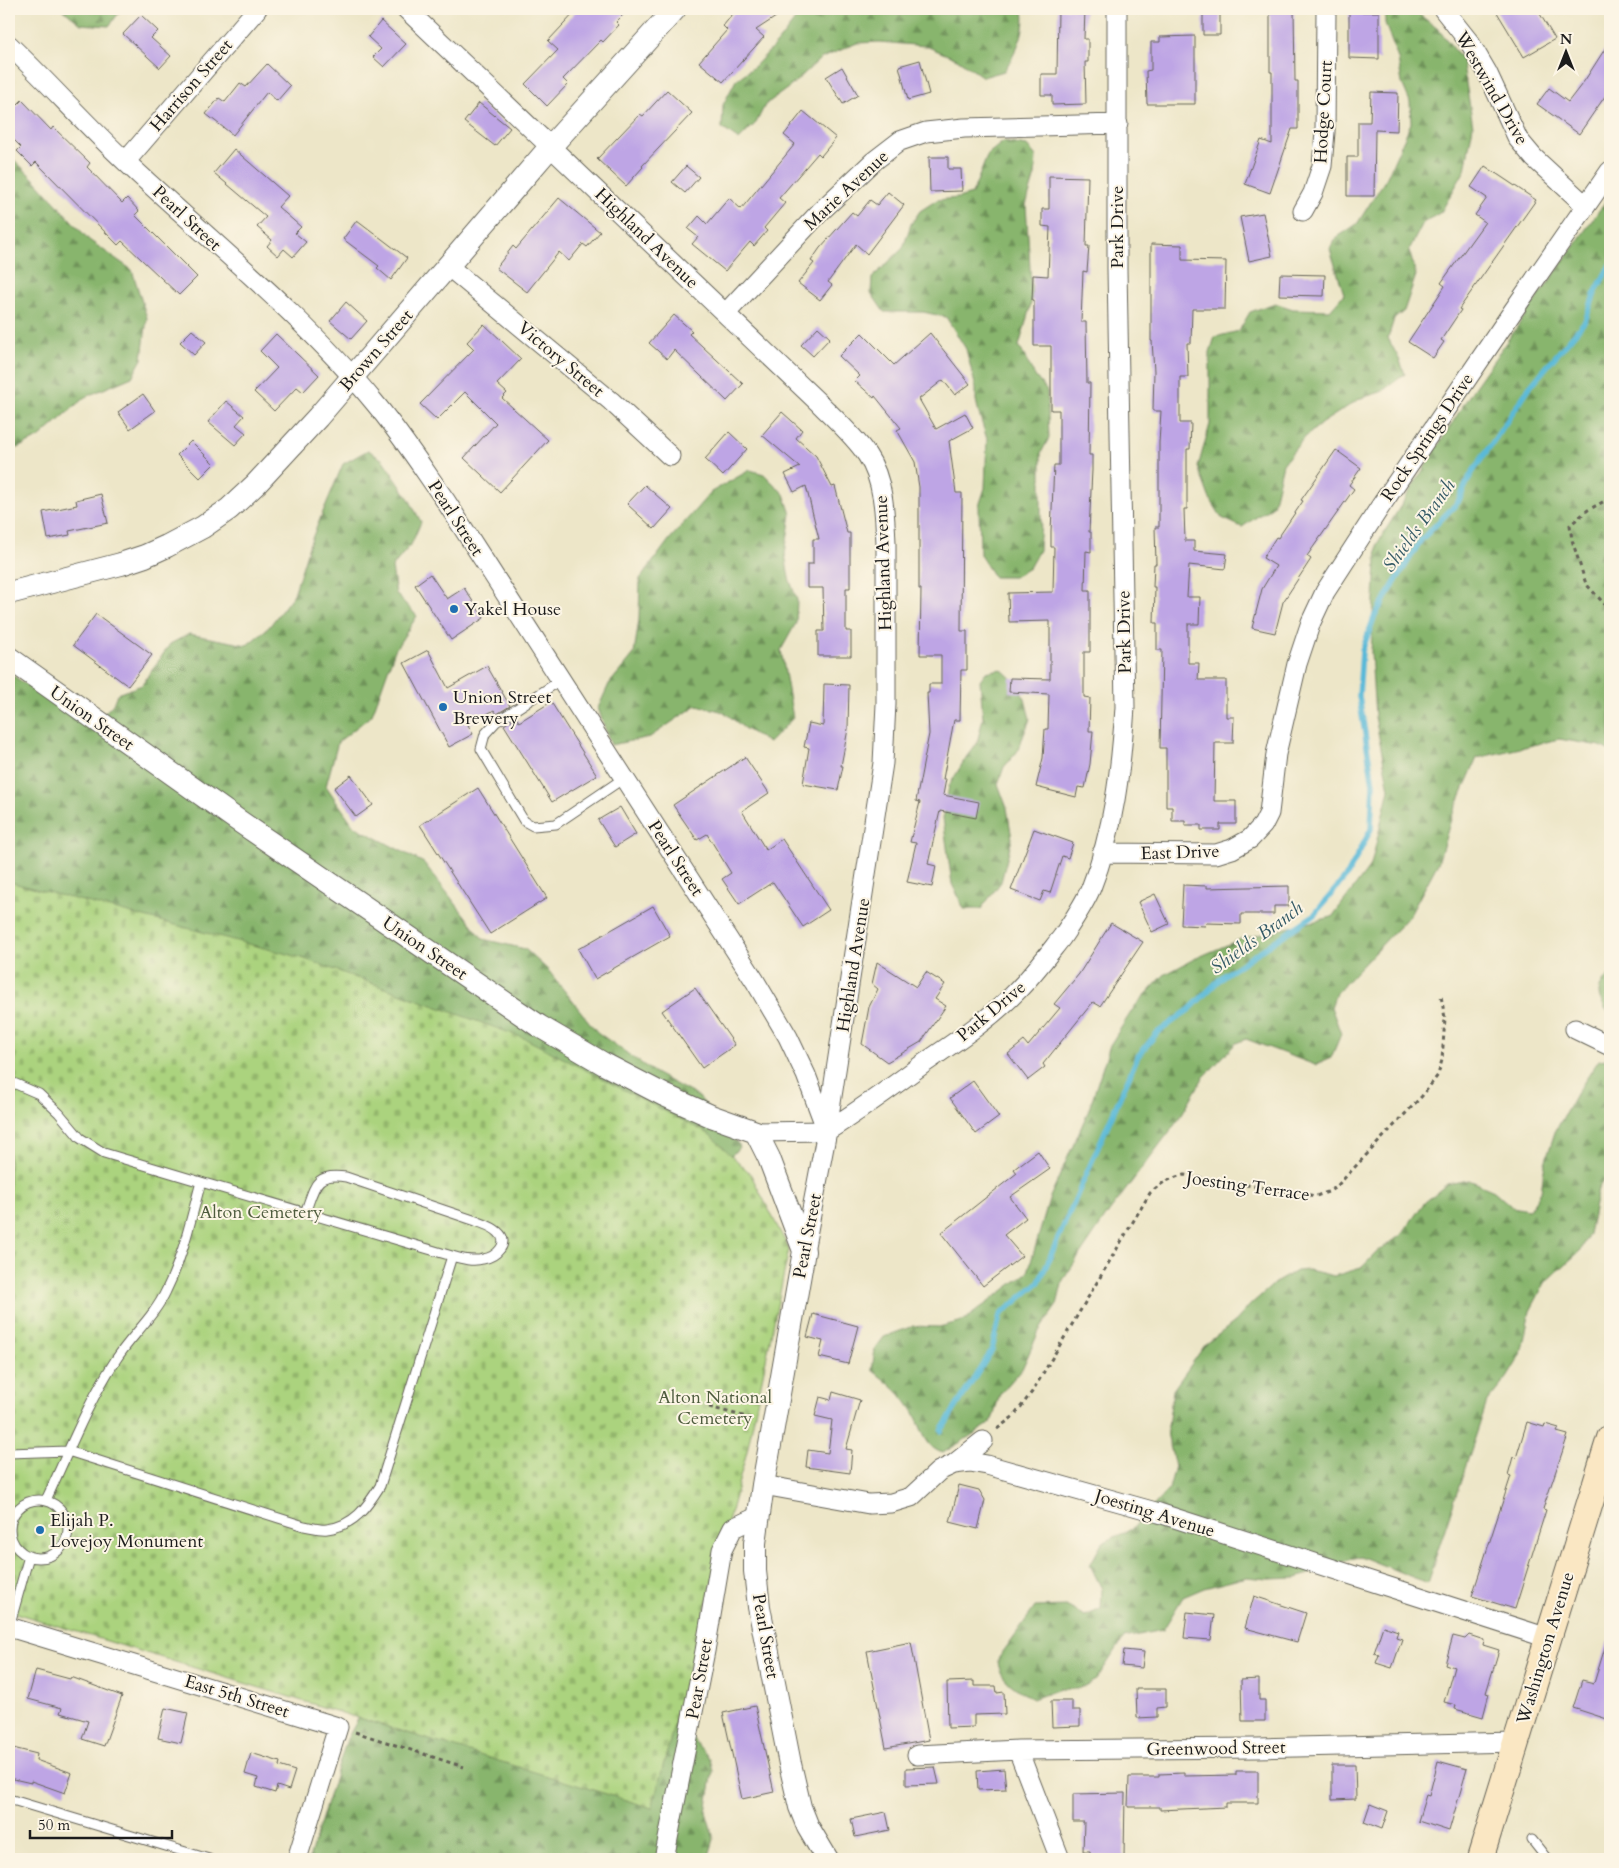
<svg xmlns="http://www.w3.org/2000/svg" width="1619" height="1868" viewBox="0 0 1619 1868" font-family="Cardo,serif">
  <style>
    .forest { fill: url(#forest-firs); stroke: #526844 }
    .cemetery { fill: url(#cemetery-stones); stroke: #64784d }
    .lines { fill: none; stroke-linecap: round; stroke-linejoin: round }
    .stream { stroke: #5ab9d8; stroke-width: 5.5 }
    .building { fill: #bea5e5 }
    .service-casing { stroke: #656358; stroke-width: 11 }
    .minor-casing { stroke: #656358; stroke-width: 21 }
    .tertiary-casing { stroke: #656358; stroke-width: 24 }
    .secondary-casing { stroke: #656358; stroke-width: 28 }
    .path { stroke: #656358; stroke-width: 3; stroke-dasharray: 4 4; stroke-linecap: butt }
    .service { stroke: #fff; stroke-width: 9 }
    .minor { stroke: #fff; stroke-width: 19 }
    .tertiary { stroke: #fff; stroke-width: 22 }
    .secondary { stroke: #fae7c3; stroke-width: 26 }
    .poi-dot { fill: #1f6fb2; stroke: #fcf5e5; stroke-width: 2 }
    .labels { text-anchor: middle; stroke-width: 4; stroke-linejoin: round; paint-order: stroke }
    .street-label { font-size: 18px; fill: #1c1c1c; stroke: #fcf5e5 }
    .poi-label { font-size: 18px; fill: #1c1c1c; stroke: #fcf5e5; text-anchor: start }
    .park-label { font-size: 18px; fill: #4e5c3e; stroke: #fcf5e5 }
    .water-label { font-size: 19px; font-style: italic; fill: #355b67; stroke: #fcf5e5 }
  </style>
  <defs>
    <pattern id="forest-firs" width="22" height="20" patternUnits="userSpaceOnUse" patternTransform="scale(1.25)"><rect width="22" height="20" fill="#88b56d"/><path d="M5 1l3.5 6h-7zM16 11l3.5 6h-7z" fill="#6e9259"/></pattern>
    <pattern id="cemetery-stones" width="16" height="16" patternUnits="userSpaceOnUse" patternTransform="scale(1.25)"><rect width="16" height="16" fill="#abd37e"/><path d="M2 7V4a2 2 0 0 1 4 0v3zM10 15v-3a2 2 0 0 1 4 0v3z" fill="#93b56c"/></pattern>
  </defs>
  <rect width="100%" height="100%" fill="#fcf5e5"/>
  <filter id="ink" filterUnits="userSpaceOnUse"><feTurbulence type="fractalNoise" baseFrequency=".02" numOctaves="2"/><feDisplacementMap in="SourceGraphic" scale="10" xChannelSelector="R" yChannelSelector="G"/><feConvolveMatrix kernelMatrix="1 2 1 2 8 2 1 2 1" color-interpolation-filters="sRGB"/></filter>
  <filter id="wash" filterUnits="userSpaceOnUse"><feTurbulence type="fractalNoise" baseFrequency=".0096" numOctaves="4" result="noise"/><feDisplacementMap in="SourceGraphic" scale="20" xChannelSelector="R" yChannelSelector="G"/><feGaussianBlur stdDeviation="1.12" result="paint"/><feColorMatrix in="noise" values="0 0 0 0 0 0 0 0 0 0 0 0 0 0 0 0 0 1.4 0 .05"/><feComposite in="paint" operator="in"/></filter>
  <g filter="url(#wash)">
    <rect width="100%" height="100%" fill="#ede6c8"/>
    <path class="forest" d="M62 9H122L109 26 81 24Z
      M811 9H1023C1027 32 1016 52 1004 71L983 77 957 59 926 46 879 42 857 43 820 59 792 85 765 105 756 123 739 140 722 128 723 105 736 80 755 66 778 42 795 20Z
      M1388 9H1412L1438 29 1462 59 1473 126 1465 170 1441 212 1423 223 1409 250 1416 275 1404 311 1394 319 1388 338 1400 361 1405 374 1381 392 1361 398 1322 423 1303 439 1283 464 1273 506 1242 527 1222 518 1209 497 1198 467 1210 424V352L1215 337 1239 331 1250 312 1275 303 1293 309 1330 310 1344 294 1330 249 1336 238 1357 224 1387 177 1411 123 1410 102 1402 83 1398 59 1385 23V13Z
      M1003 142 1027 146 1036 156 1035 175 1026 205 1032 300 1019 346 1035 376 1047 391 1049 438 1041 453V523L1039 550 1029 568 1014 577H994L980 555 979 506 985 488 987 439 979 414 976 400V388L966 349 946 317 923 312H884L871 293 872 278 903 248 911 224 920 211 937 200 958 198 972 194 988 154Z
      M9 155 35 180 89 240 132 270 147 318 142 359 132 377 85 397 39 438 17 448 9 447Z
      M1610 195V751L1600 746 1559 739 1477 758 1452 816 1438 863 1410 915 1336 993 1331 1007 1341 1034 1331 1058 1315 1065 1246 1039 1236 1043 1203 1078 1179 1119 1109 1212 1063 1280 1057 1305 1039 1331 1022 1369 1000 1394 991 1423 943 1453C922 1447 922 1423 911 1408 901 1393 886 1381 872 1370L875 1349 884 1337 913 1326 939 1327 963 1321 1028 1272 1050 1197 1088 1112 1110 1045 1135 1006 1164 975 1194 959 1241 939 1332 917 1371 865 1389 789 1375 717 1371 652 1377 544 1474 388Z
      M368 450 383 460 409 499 421 522 412 543 392 567 396 594 417 616 395 650 372 715 338 742 326 786 354 826 424 863 483 939 525 949 548 970 597 1032 655 1073 699 1097 740 1146 732 1155 9 1182V673L91 728 113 704 117 694 142 685 170 644 189 634 247 645 269 627 294 594 310 543 343 464Z
      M750 470 764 474 784 494 791 514 785 554 789 578 797 600 796 623 781 650 793 718 769 743 744 728 724 712 697 705 650 737 611 745 598 708 609 684 634 654 639 619 640 579 669 540 711 492Z
      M1001 669 1014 681 1025 699 1030 719 1017 752 1004 767 998 784 1007 808 1012 839 1001 882 981 909H964L952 884 943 818 949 786 967 756 977 743 983 718 980 680 986 672Z
      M1610 974V1015C1597 997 1594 990 1610 974Z
      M1606 1059H1610V1170L1598 1189 1589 1234 1581 1250 1545 1283 1530 1311 1521 1355 1507 1378 1487 1402 1427 1583 1360 1556 1297 1578 1268 1579 1247 1577 1204 1588 1183 1597 1163 1630 1124 1638 1096 1680 1078 1689H1060L1033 1699C1017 1689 998 1680 998 1659L1035 1607 1066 1606 1085 1616 1101 1609 1102 1589 1090 1565 1102 1543 1132 1529 1169 1489 1175 1466 1167 1433 1173 1390 1205 1345 1236 1321 1250 1305 1275 1283 1296 1271 1309 1270 1334 1276 1361 1268 1377 1252 1401 1235 1424 1203 1447 1184 1469 1180 1494 1191 1512 1207 1529 1210 1541 1192 1545 1163 1555 1132 1576 1094 1599 1060Z
      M641 1686 686 1731 710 1759 713 1771 706 1812 714 1839 708 1859H309L347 1739 368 1701Z"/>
    <path class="cemetery" d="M9 882 299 957 524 1038 709 1134 750 1173 789 1249 747 1451 652 1808 9 1611Z"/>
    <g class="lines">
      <path class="stream" d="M941 1431 992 1350 1000 1315 1039 1282 1138 1056 1157 1033 1190 1009 1223 976 1314 915 1348 874 1371 829 1373 784 1359 696 1362 651 1375 615 1421 540 1458 502 1470 476 1529 388 1585 321 1595 293 1610 265"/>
    </g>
    <g id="blocks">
      <path class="building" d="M578 9H629L616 22 619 25 603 42 601 40 563 79 568 84 547 106 525 84 558 50 548 41Z
        M737 9H788L756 30 764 37 723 82 699 62 727 30 723 26Z
        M1058 9H1085L1084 39H1088V62H1085L1086 104 1052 105V95H1041V74H1057Z
        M1203 9H1220V35H1203Z
        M1270 9H1294L1295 81H1298V129H1292L1270 193 1245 184 1261 140 1272 144V72H1270Z
        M1495 9H1537L1555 39 1524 57Z
        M1349 12H1379V59L1349 58Z
        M141 15 158 31 151 38 171 56 160 68 123 34Z
        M381 21 406 44 384 67 373 57 381 49 368 37Z
        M1195 36V104H1147L1146 71 1151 70V42H1160V37Z
        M1610 41V89L1579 134 1537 104 1549 88 1568 102 1585 80Z
        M920 60 929 94 908 100 899 66Z
        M267 64 290 86 277 101 267 92 233 135 206 114 219 98 225 102 240 83 246 87Z
        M842 67 858 95 843 104 826 77Z
        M667 90 692 113 642 166 643 167 626 186 597 159 640 114 643 116Z
        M1371 92 1398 93 1397 131 1375 130 1374 196H1347V157H1358V122H1370Z
        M22 100 51 130 53 127 90 163 87 167 122 203 127 198 139 211 135 215 197 277 179 295 122 241 118 245 36 162 32 166 17 151 21 147 9 135V113Z
        M479 103 510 128 495 146 464 122Z
        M803 111 836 138 821 156 818 153 779 198 785 203 764 228 767 231 754 246 750 242 725 271 692 244 698 237 688 229 699 216 707 224 729 198 741 209 795 144 784 135Z
        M234 149 288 196 278 207 301 227 295 233 306 242 293 257 284 249 278 256 267 246 272 240 257 227 266 217 214 173Z
        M929 157H948V169H961L962 191 930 192Z
        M686 166 699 177 685 193 672 182Z
        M1485 166 1536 200 1459 309 1461 310 1441 340 1444 342 1433 358 1408 342 1445 286 1441 283 1485 222 1475 215 1487 198 1471 187Z
        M1049 176 1088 177 1086 246H1089L1087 272 1083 271 1081 322H1086L1087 383H1090L1089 455H1092V470L1089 532H1091V552L1086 551 1085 590H1090V652H1084V697L1090 698 1089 731H1093L1090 764 1085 788 1078 787 1076 797 1036 787 1043 758 1045 729H1048L1049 694 1009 692 1010 678 1050 679V621L1009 622 1008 593 1053 592 1054 547H1051V531L1054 465H1059V410H1051V346H1034V300H1032L1033 275 1048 276 1050 227 1042 226V209H1049Z
        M888 192 904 205 867 254 856 244 828 282 832 285 820 300 798 283 814 263 811 261 820 248 852 212 857 216 870 200 877 205Z
        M559 198 600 232 587 247 583 244 569 261 559 252 527 292 496 268 513 246 516 249Z
        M1263 213 1272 256 1249 261 1240 217Z
        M357 220 407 258 391 280 377 268 379 266 343 239Z
        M1151 244 1182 245V260L1226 261 1225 309H1192L1191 343H1187L1188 377H1180V423H1191L1190 449H1187V509H1184L1185 541H1194V551L1227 554 1225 569 1189 565 1187 597H1200L1199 624H1188V663H1199L1198 680H1226V717H1234L1233 743H1215L1214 801H1236V824H1220V830H1201V825H1185V821H1172V807H1166V748H1160L1162 650H1157V623H1154L1155 587H1153L1154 564H1156L1155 527H1159V443L1161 411H1153L1154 371 1152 341H1151Z
        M1280 274 1325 275 1324 296 1279 295Z
        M346 302 367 321 351 339 330 321Z
        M674 315 692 331 689 334 743 384 727 401 674 350 667 359 649 343Z
        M484 324 521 359 497 384 507 393 502 398 548 440 500 492 464 458 496 423 465 392 437 420 420 404 474 349 467 342Z
        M818 327 830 338 813 356 801 345Z
        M192 330 206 342 194 355 180 342Z
        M862 333 894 365 930 333 970 384 955 395 943 380 919 399 936 429 965 413 973 428 949 441 956 493H962L961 631H967V670H961L960 720H954L943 779H946L943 795 979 802 976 818 940 811 928 864 936 866 932 887 907 882 916 843 910 842 920 802 916 801 929 734 927 693H929V684H941V655H920L921 589H919V487L915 462 897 430 901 428 875 396 874 398 855 381 860 376 839 356Z
        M276 334 319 375 303 392 297 387 274 411 254 392 277 368 260 351Z
        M143 394 155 411 130 429 118 412Z
        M226 401 244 416 236 425 246 433 235 445 208 422Z
        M782 412 802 430 796 438 816 456 832 487 835 486 847 533H850V588H846V631H851V656H818V631H824L823 588H807V564H813V539H819L806 486 794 492 785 474 800 467 762 435Z
        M729 432 747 449 723 476 705 459Z
        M191 441 214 464 200 478 177 455Z
        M1336 450 1361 468 1349 485 1354 489 1307 556 1311 559 1283 602 1275 633 1252 628 1262 589 1276 566 1263 558 1276 537 1278 538 1303 501 1301 500Z
        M645 485 672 509 654 529 627 504Z
        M101 494 108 523 69 531 70 535 48 539 43 512 77 505 76 500Z
        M430 574 447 599 464 588 484 618 451 640 415 585Z
        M96 614 152 655 128 686 73 645Z
        M428 650 448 688 487 666 510 706 497 714 494 710 468 725 473 734 449 747 404 663Z
        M824 684 849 685 848 729 841 766H843L838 790 803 784 809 748 804 747 809 723 823 726Z
        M551 702 597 775 552 802 504 725 516 717 519 722Z
        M745 757 769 793 742 811 766 850 782 839 829 910 803 927 773 882 739 904 722 879 731 873 707 834 697 840 673 805Z
        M351 775 373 805 356 817 334 788Z
        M478 788 547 898 490 934 420 825Z
        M620 807 636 834 615 847 598 820Z
        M1034 829 1073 843 1068 858 1062 856 1050 893 1044 891 1040 901 1011 890Z
        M1183 885 1207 886V888L1289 886V906H1274V914H1241V924L1206 923 1205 926 1181 925Z
        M1155 894 1169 924 1152 932 1138 902Z
        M653 906 670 936 595 979 578 949Z
        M1111 923 1143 942 1100 1006 1093 1002 1043 1064 1045 1067 1028 1080 1008 1054 1024 1041 1028 1046 1060 1008 1054 1004 1079 974Z
        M877 962 916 987 926 972 945 984 935 999 946 1006 921 1042 887 1062 862 1044 869 1007 878 989 872 984Z
        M695 988 735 1045 702 1068 662 1011Z
        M973 1081 999 1117 976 1134 950 1098Z
        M1038 1151 1050 1169 1010 1197 1026 1218 1004 1235 1022 1256 983 1286 941 1233 1017 1173 1014 1169Z
        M813 1314 858 1326 848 1364 819 1357 823 1341 807 1337Z
        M833 1392 860 1400 846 1449 852 1450 850 1473 806 1467 808 1450 828 1453 832 1420 815 1416 820 1397 831 1400Z
        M1527 1422 1544 1427 1545 1424 1559 1428 1557 1432 1568 1435 1543 1509 1546 1510 1515 1609 1472 1596 1511 1476 1508 1475 1513 1457 1516 1458Z
        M959 1485 979 1490 985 1500 978 1529 950 1522Z
        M1254 1596 1306 1613 1297 1642 1245 1628Z
        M1187 1612 1214 1615 1211 1640 1184 1638Z
        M1383 1626 1398 1631 1396 1637 1402 1639 1392 1668 1376 1663 1379 1655 1374 1653Z
        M1469 1635 1484 1640 1483 1645 1499 1650 1486 1693 1489 1694 1483 1717 1455 1709 1456 1705 1444 1702 1454 1667 1445 1664 1453 1636 1465 1639Z
        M1607 1641 1610 1642V1708L1607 1719 1573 1708 1582 1680 1594 1683Z
        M911 1642 929 1740 886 1748 867 1651Z
        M1124 1650 1144 1652 1142 1668 1122 1666Z
        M36 1670 70 1679 71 1677 122 1696 104 1746 82 1739 88 1721 60 1713 62 1708 28 1699Z
        M1259 1679V1700H1265V1721H1242L1241 1680Z
        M974 1681V1686H996L997 1693 1004 1692 1005 1714 974 1715V1727L948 1728 947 1682Z
        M1136 1689H1166V1707L1157 1708V1717L1137 1718Z
        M1051 1701H1072V1710H1080V1726L1052 1727Z
        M755 1706 774 1792 742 1799 723 1713Z
        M165 1708 188 1713 181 1743 158 1738Z
        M9 1747 37 1754 36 1760 72 1773 65 1793 31 1781V1783L9 1778Z
        M251 1753 280 1762 279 1766 295 1771 289 1790 277 1786 275 1793 256 1787 258 1778 245 1774Z
        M1438 1761 1467 1769 1449 1831 1418 1821 1426 1795 1429 1796Z
        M1332 1765H1355L1356 1799 1332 1800Z
        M935 1767 939 1784 906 1785V1768Z
        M1004 1769 1006 1789 978 1790 977 1771Z
        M1236 1771H1258V1803H1226V1807L1160 1810V1807H1128L1129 1777H1159V1774L1184 1773V1776L1236 1775Z
        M1125 1793 1124 1857 1090 1856V1851H1083L1084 1822H1073V1794Z
        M1370 1804 1388 1811 1382 1829 1364 1822Z
        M886 1812 890 1830 855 1837 851 1819Z"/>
    </g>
  </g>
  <g filter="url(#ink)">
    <use href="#blocks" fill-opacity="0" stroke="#656358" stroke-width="1"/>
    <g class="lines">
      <defs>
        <path id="service" d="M561 680 496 722 485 734 481 749 524 821 533 826 556 824 624 778
          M9 1081 39 1094 59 1113 80 1138 104 1153 201 1182
          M305 1213C315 1187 314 1172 346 1177L476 1221C483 1224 492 1226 498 1232 511 1243 496 1257 483 1259 473 1262 462 1259 452 1256
          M9 1453 68 1451 304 1526C311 1527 320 1530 327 1529 354 1526 367 1507 380 1486L452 1256 201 1182C191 1218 183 1257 166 1291 154 1317 130 1337 115 1361 87 1404 68 1453 46 1500
          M10 1529a29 29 0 1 1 58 0a29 29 0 1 1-58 0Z
          M9 1627 29 1556
          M9 1799 209 1859
          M1532 1840 1547 1859"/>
        <path id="minor" d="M406 9 820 404C836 420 854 436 867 455 884 480 885 515 886 544V704L883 763 827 1129
          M1443 9 1470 43 1487 72 1518 139 1534 158 1586 206
          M9 45C49 83 86 125 127 163 210 241 301 313 374 402 400 433 422 467 445 500L755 981 788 1037 806 1075 827 1131 804 1251
          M126 161 257 9
          M1303 211 1313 193 1322 166 1325 132 1326 9
          M449 267 611 401 670 456
          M726 313 820 212 874 161 900 141 926 132 964 128 1118 124
          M1102 853 1216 854 1232 849 1250 839 1263 825 1269 813 1276 754 1297 664 1311 622 1325 592 1380 507 1513 311 1610 171
          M1575 1029 1610 1046
          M827 1131C860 1110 892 1087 923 1064 955 1042 989 1020 1016 992 1033 975 1047 956 1062 937 1072 922 1084 905 1091 888 1114 831 1121 768 1125 707L1117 269V9
          M756 1132 827 1131
          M954 1464 983 1441
          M763 1485 869 1504 891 1503 911 1497 939 1471 954 1464 970 1462 987 1465 1159 1513 1548 1638
          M9 1627 338 1727 297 1859
          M1018 1750 1060 1859
          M917 1755 1018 1750 1257 1748 1516 1742
          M664 1859 705 1651 722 1550 733 1528 759 1516"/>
        <path id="tertiary" d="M9 593 121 564 145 556 167 546 203 527 229 509 256 484 318 417 551 146 675 9
          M9 658 236 819 539 1026 604 1064 664 1095 711 1116 756 1132 769 1158 804 1251 763 1485 755 1543V1571L759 1607 790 1764 800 1807 808 1827 827 1859"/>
        <path id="secondary" d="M1480 1859 1610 1438"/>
      </defs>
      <use href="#service" class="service-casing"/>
      <use href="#minor" class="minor-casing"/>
      <use href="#tertiary" class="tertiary-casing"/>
      <use href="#secondary" class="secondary-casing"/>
      <path class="path" d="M1610 498 1588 510 1570 525 1572 540 1586 584 1610 610
        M709 1407 754 1419
        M997 1429 1014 1416 1032 1392 1150 1193C1161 1183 1170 1178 1184 1175L1316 1196 1328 1192 1336 1187 1422 1096 1438 1075 1442 1060 1445 1018 1441 996
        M355 1732 464 1767"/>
      <use href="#service" class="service"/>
      <use href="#minor" class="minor"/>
      <use href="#tertiary" class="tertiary"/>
      <use href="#secondary" class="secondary"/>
    </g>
  </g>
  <g class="poi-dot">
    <circle cx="454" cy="609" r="5"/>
    <circle cx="443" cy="707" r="5"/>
    <circle cx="40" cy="1530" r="5"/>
  </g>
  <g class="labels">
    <g class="street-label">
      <text transform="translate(191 85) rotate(-49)" y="6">Harrison Street</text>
      <text transform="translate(1492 88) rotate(60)" y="6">Westwind Drive</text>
      <text transform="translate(1323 112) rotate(-87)" y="6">Hodge Court</text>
      <text transform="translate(846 190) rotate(-43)" y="6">Marie Avenue</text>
      <text transform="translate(187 218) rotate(43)" y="6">Pearl Street</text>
      <text transform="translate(1117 227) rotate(-90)" y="6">Park Drive</text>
      <text transform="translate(647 238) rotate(44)" y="6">Highland Avenue</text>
      <text transform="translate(376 350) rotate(-49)" y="6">Brown Street</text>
      <text transform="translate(561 359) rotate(40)" y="6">Victory Street</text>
      <text transform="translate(1427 437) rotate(-56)" y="6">Rock Springs Drive</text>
      <text transform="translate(456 518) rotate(57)" y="6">Pearl Street</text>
      <text transform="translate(883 563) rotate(-92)" y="6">Highland Avenue</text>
      <text transform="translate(1124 632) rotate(-91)" y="6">Park Drive</text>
      <text transform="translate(92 718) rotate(35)" y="6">Union Street</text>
      <text transform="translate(1180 852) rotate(-2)" y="6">East Drive</text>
      <text transform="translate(676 858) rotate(57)" y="6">Pearl Street</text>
      <text transform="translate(425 948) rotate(34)" y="6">Union Street</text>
      <text transform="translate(853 965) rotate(-81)" y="6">Highland Avenue</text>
      <text transform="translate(991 1011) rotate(-40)" y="6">Park Drive</text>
      <text transform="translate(1248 1186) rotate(8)" y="6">Joesting Terrace</text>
      <text transform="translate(807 1236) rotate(-79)" y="6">Pearl Street</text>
      <text transform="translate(1155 1513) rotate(17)" y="6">Joesting Avenue</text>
      <text transform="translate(766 1636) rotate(80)" y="6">Pearl Street</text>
      <text transform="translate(1545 1648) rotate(-73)" y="6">Washington Avenue</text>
      <text transform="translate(699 1679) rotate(-80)" y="6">Pear Street</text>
      <text transform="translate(237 1696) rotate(17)" y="6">East 5th Street</text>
      <text transform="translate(1216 1748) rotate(-1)" y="6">Greenwood Street</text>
    </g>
    <g class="poi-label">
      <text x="464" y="615">Yakel House</text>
      <text x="453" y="703">Union Street<tspan x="453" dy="21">Brewery</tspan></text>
      <text x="50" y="1526">Elijah P.<tspan x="50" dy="21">Lovejoy Monument</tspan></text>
    </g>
    <g class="park-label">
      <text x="261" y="1218">Alton Cemetery</text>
      <text x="715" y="1403">Alton National<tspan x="715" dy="21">Cemetery</tspan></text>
    </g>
    <g class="water-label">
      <text transform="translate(1418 525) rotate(-54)" y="7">Shields Branch</text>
      <text transform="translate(1256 937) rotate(-36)" y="7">Shields Branch</text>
    </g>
  </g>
  <rect width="1619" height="1868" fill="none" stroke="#fcf5e5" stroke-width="30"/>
  <g transform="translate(1566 52)" stroke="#fcf5e5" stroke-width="4" paint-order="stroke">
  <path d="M0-4L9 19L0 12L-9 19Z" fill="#1c1c1c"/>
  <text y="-8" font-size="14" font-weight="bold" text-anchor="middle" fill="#1c1c1c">N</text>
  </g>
  <path d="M30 1830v8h142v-8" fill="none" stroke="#1c1c1c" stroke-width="2.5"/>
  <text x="38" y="1830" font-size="15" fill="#1c1c1c" stroke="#fcf5e5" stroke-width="4" paint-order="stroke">50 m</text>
</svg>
